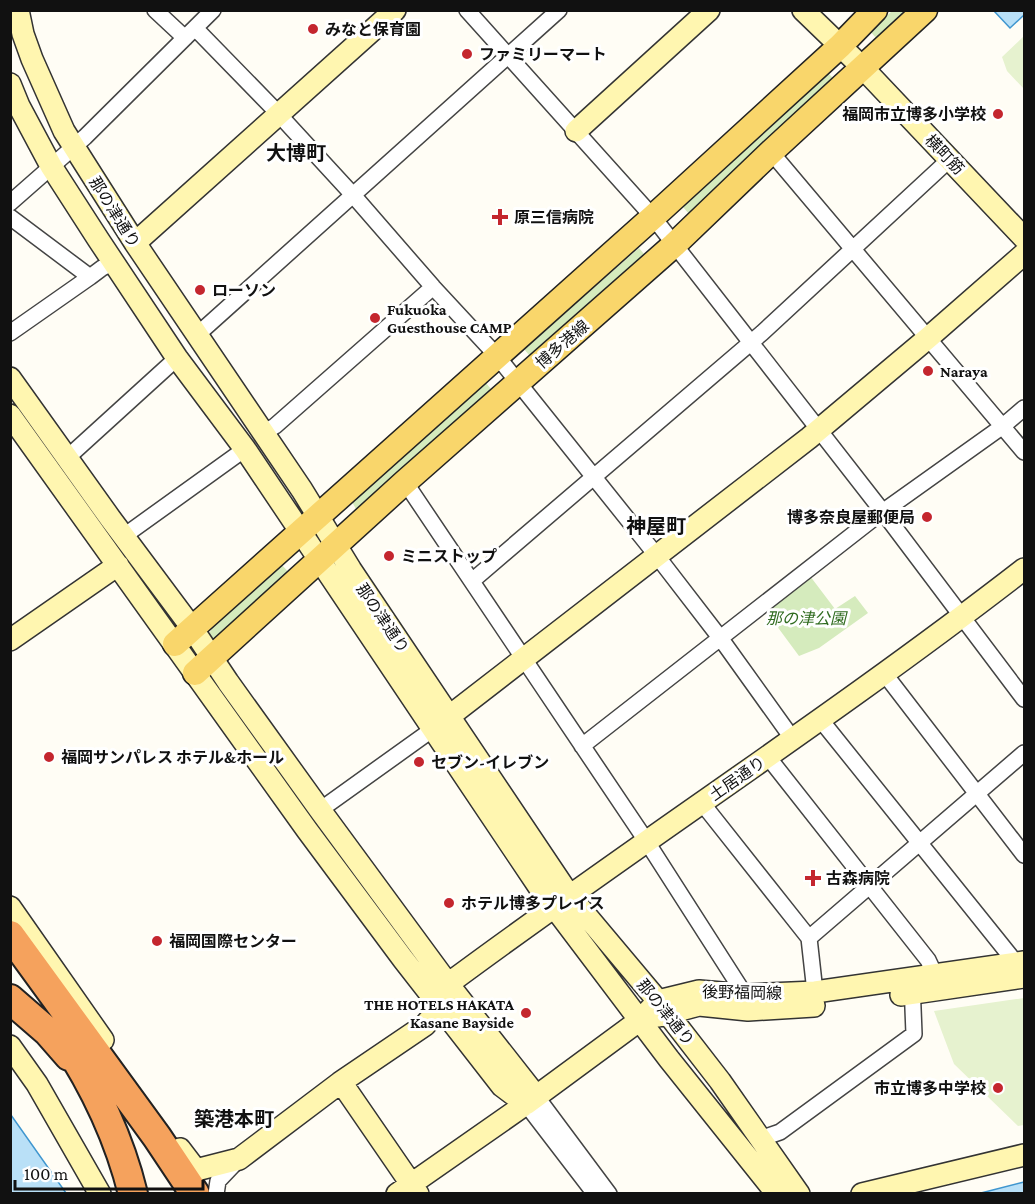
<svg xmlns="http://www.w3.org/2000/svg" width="1035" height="1204" viewBox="0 0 1035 1204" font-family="'Crimson Pro','Noto Sans JP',serif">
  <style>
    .green { fill: #d5ebbd }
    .pitch { fill: #e6f2cf }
    .water { fill: #b9e0f7; stroke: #3f96cf; stroke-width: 1.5 }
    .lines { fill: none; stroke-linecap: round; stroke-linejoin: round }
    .street-casing { stroke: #444; stroke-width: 18 }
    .secondary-casing { stroke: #333; stroke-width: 24 }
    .primary-casing { stroke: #222; stroke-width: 27 }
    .highway-casing { stroke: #222; stroke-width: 32 }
    .street { stroke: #fff; stroke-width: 15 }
    .secondary { stroke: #fff6b0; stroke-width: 21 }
    .primary { stroke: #f9d66b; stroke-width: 24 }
    .highway { stroke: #f5a25d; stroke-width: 28 }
    .poi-dot { fill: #c4262e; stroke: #fff; stroke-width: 2 }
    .labels { text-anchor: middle; stroke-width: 6; stroke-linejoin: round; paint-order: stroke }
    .poi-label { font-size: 16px; font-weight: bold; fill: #111; stroke: #fff; text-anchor: start }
    .street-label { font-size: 16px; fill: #111; stroke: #fff }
    .park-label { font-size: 16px; font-style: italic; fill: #2f6b1f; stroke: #fff }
    .quarter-label { font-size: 20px; font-weight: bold; fill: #111; stroke: #fff }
  </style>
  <rect width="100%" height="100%" fill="#fffdf5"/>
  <path class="green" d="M892 11H906L876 38 870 31Z
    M827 72 834 79 689 214 683 207Z
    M639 248 644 254 529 355 524 349Z
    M486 383 491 389 356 509 352 502Z
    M282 565 291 575 217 640 209 639 208 636 212 628Z
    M810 576 835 609 855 596 868 613 819 648 799 656 765 610Z"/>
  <path class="pitch" d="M1024 36V89L1007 71 1002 57Z
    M1024 998V1125L1018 1126 954 1064 934 1011Z"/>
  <path class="water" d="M994 11H1024V15L1010 28Z
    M10 1115H11L66 1193H11Z
    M1024 1182V1193H981Z"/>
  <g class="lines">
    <defs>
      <path id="street" d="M155 10 185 38
        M467 10 653 217 883 512 1024 699
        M195 28 273 108 353 195 433 287 497 356 657 556 721 639 792 738
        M771 152 1024 452
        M10 203 85 137 213 10
        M10 217 90 277 102 268 115 262
        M10 333 90 277
        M197 335 559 10
        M263 433 275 426 433 287
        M67 458 177 358
        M405 482 647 842 745 995
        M124 536 245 449
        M472 581 762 333 950 159
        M884 673 1024 855
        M820 719 1016 963
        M582 746 874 518 1003 426 1024 408
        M768 757 928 960 935 975
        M702 803 809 938 815 992
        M320 810 433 729
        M809 938 1024 753
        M536 1096 609 1194
        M526 1104 595 1194
        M760 1139 780 1132 914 1034 912 983
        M216 1194 218 1181 239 1159"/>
      <path id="secondary" d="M18 10 23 34 32 59 64 131 135 243 302 490 351 570 569 895 658 1001 720 1081 799 1194
        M803 10 862 67 1024 238
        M10 84 19 106 51 166 98 239 177 358 245 449 539 887 669 1059 777 1194
        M576 131 709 10
        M135 243 395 10
        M10 378 110 518 192 628 228 682 320 810 448 984 536 1096
        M10 415 307 830 403 959 502 1086 526 1104
        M10 640 118 565
        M438 725 809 438 928 338 1024 254
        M10 907 103 1040
        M448 984C638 843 837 714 1024 569
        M901 995 1024 977
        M658 1016 699 1005 748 1010 814 1006
        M10 1046 37 1084 100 1194
        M341 1082 418 1194
        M180 1149 196 1170 239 1159 341 1082 425 1025 440 1008
        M397 1194 526 1104 640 1020 658 1001 699 991 745 995 815 992 1024 962
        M862 1194 1024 1155"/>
      <path id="primary" d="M175 644 653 217 840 46 875 10
        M195 673 405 482 674 245 771 152 925 10"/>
      <path id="highway" d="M10 935 157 1137 195 1194
        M10 999 48 1032 69 1056
        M62 1037C94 1085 119 1137 133 1194"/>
    </defs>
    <use href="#street" class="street-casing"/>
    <use href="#secondary" class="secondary-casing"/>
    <use href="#primary" class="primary-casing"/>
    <use href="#highway" class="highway-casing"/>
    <use href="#street" class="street"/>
    <use href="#secondary" class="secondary"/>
    <use href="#primary" class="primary"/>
    <use href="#highway" class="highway"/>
  </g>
  <g class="poi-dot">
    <circle cx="313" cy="29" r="6"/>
    <circle cx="467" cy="54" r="6"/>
    <circle cx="998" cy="114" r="6"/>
    <path d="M497 208h6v6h6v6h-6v6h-6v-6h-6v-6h6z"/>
    <circle cx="200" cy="290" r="6"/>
    <circle cx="375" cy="318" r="6"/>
    <circle cx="928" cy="371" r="6"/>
    <circle cx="927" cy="517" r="6"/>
    <circle cx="389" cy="556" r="6"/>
    <circle cx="49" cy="757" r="6"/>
    <circle cx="419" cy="762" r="6"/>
    <path d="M810 869h6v6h6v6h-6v6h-6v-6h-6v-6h6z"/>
    <circle cx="449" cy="903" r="6"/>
    <circle cx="157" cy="941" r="6"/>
    <circle cx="526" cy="1013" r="6"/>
    <circle cx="998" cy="1088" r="6"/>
  </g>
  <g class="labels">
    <g class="poi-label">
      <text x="325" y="35">みなと保育園</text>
      <text x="479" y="60">ファミリーマート</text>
      <text x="986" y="120" text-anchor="end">福岡市立博多小学校</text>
      <text x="514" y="223">原三信病院</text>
      <text x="212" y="296">ローソン</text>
      <text x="387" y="315">Fukuoka<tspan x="387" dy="18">Guesthouse CAMP</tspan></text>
      <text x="940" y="377">Naraya</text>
      <text x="915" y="523" text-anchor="end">博多奈良屋郵便局</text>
      <text x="401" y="562">ミニストップ</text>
      <text x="61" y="763">福岡サンパレス ホテル&amp;ホール</text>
      <text x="431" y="768">セブン-イレブン</text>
      <text x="826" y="884">古森病院</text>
      <text x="461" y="909">ホテル博多プレイス</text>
      <text x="169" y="947">福岡国際センター</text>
      <text x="514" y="1010" text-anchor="end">THE HOTELS HAKATA<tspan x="514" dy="18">Kasane Bayside</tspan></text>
      <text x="986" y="1094" text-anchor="end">市立博多中学校</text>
    </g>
    <g class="street-label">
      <text transform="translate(945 154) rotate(46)" y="6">横町筋</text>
      <text transform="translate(115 212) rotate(58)" y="6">那の津通り</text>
      <text transform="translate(562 344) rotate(-41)" y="6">博多港線</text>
      <text transform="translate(383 618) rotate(56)" y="6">那の津通り</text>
      <text transform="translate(737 778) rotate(-35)" y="6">土居通り</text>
      <text transform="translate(742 992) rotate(1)" y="6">後野福岡線</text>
      <text transform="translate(666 1012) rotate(51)" y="6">那の津通り</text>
    </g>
    <g class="park-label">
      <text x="806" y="624">那の津公園</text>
    </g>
    <g class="quarter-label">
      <text x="296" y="160">大博町</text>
      <text x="656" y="533">神屋町</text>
      <text x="234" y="1126">築港本町</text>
    </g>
  </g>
  <rect width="1035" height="1204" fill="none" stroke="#111111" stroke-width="24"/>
  <path d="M15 1180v9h188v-9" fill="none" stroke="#111111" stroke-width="3"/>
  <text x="24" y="1180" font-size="18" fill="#111111" stroke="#ffffff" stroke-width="4.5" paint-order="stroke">100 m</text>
</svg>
